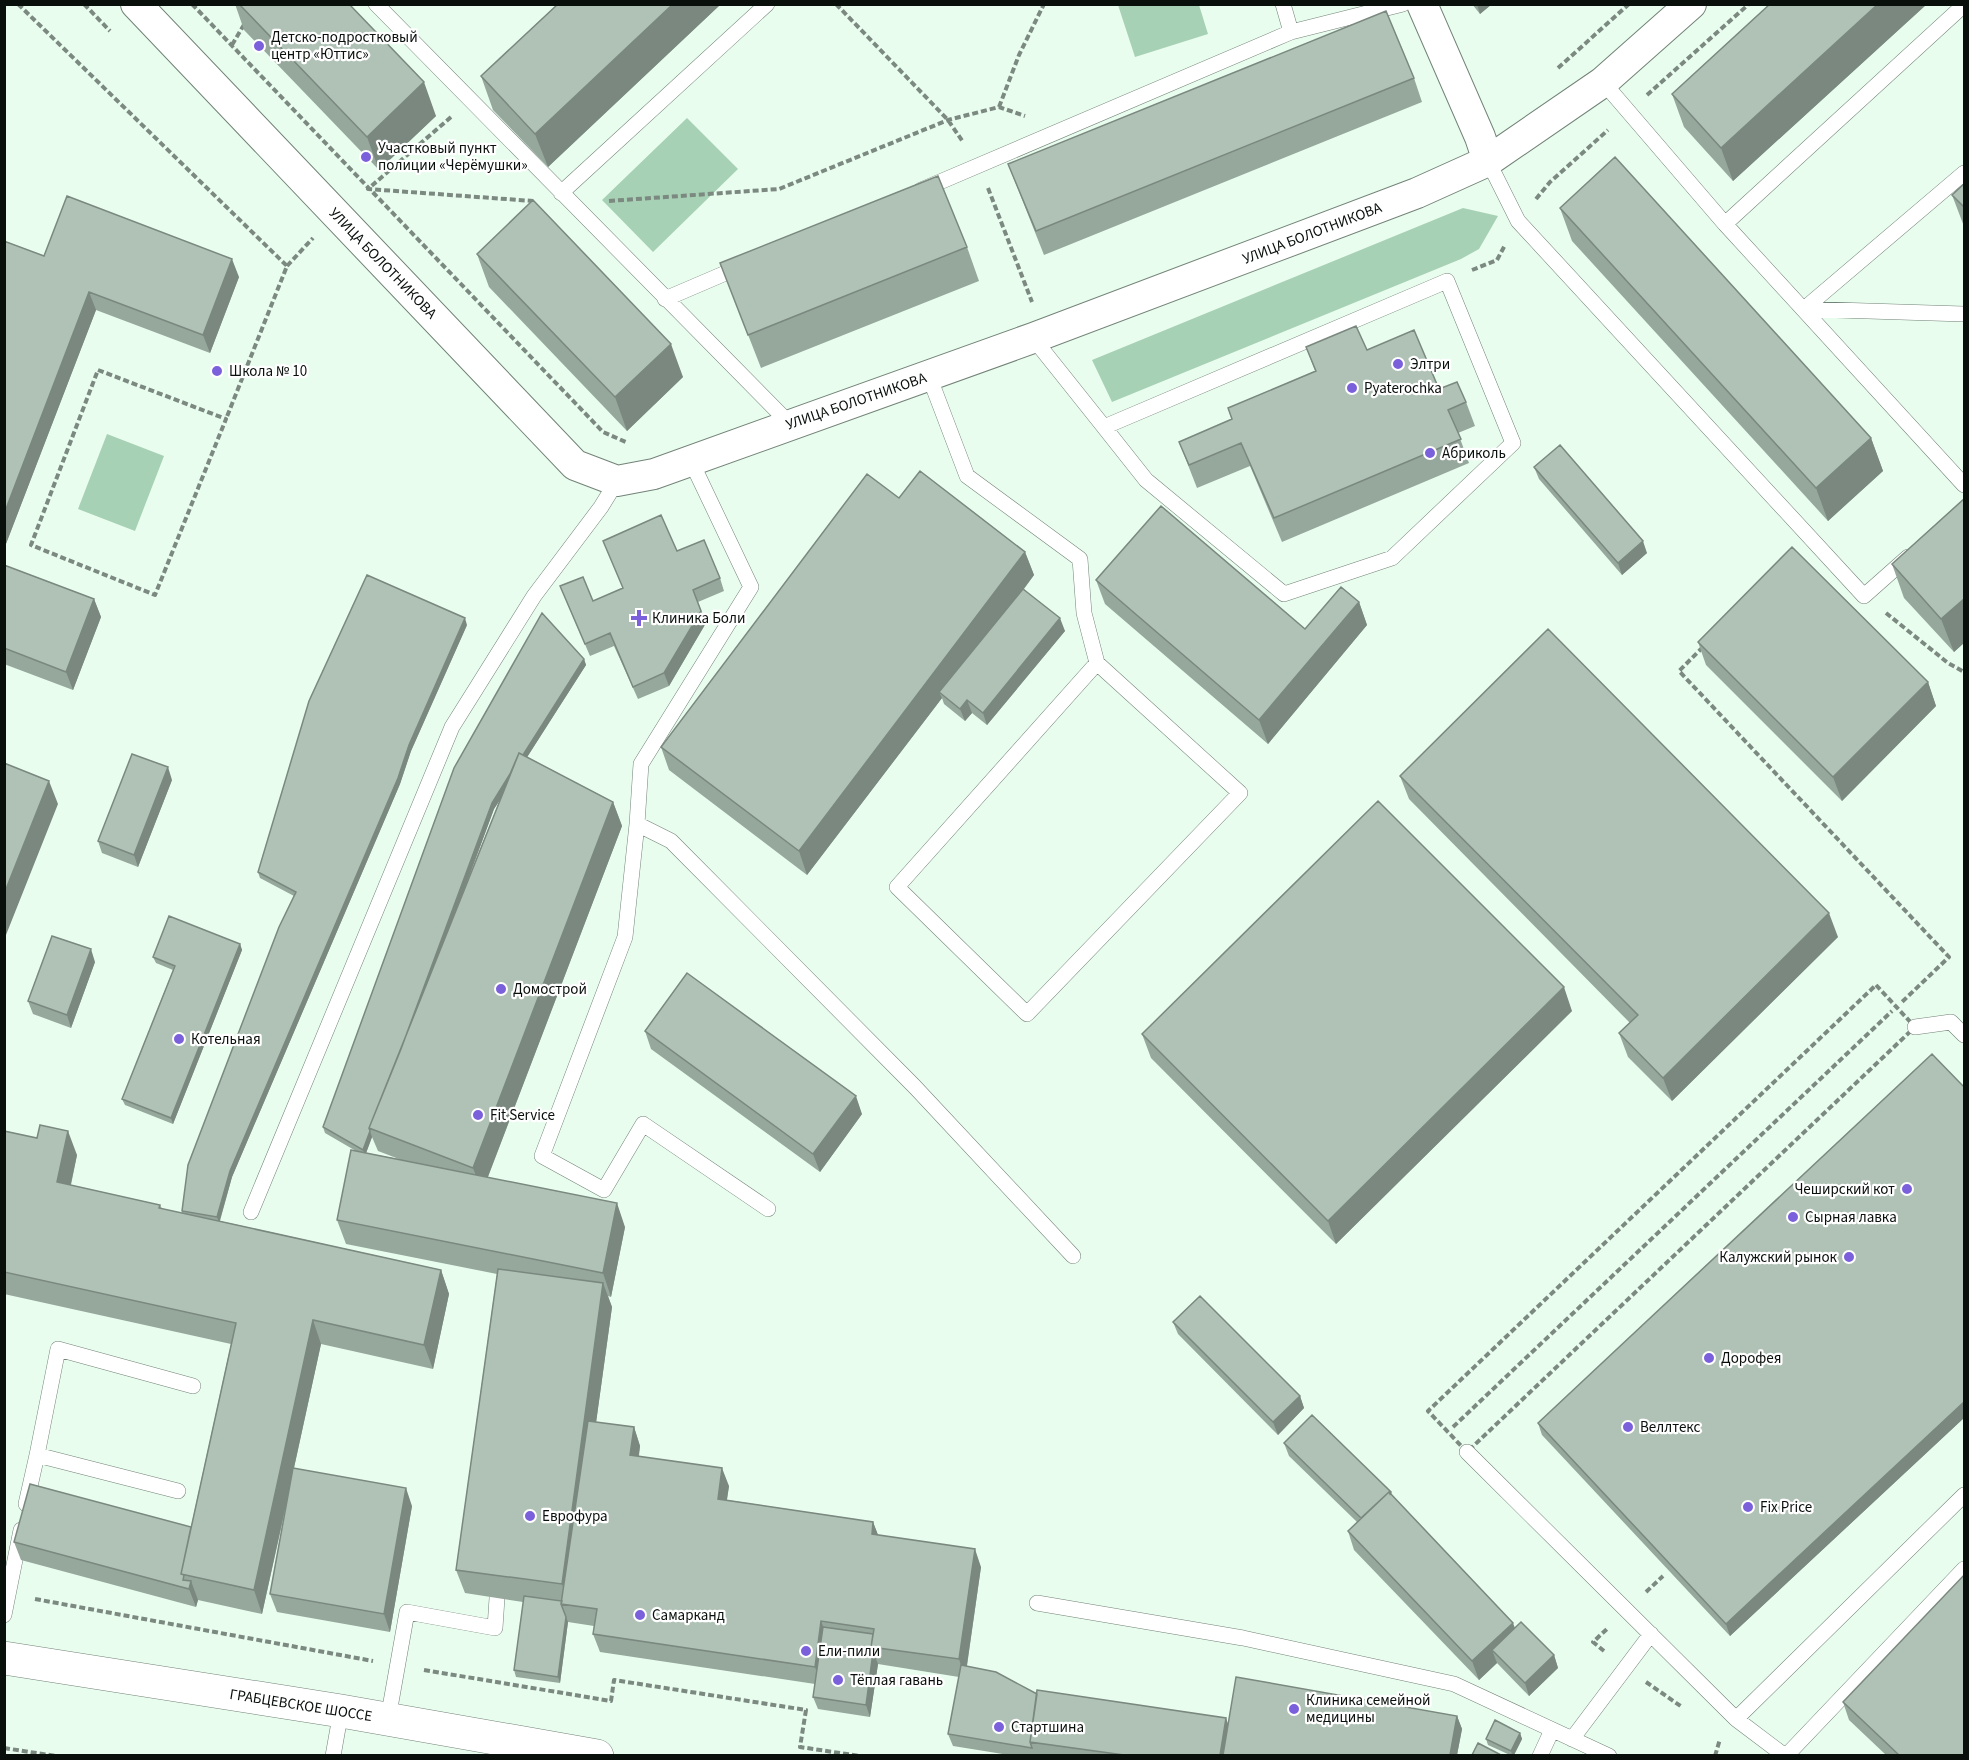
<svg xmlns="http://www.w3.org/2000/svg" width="1969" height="1760" viewBox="0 0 1969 1760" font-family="'Source Sans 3',sans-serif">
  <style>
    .green { fill: #a7d1b5 }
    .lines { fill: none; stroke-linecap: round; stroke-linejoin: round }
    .lane-casing { stroke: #728377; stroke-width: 16 }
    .street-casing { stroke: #728377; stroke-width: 32 }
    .secondary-casing { stroke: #728377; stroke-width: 34 }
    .path { stroke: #7c8980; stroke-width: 4; stroke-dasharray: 6 3; stroke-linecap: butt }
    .lane { stroke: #fff; stroke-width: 15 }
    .street { stroke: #fff; stroke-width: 30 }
    .secondary { stroke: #fff; stroke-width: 33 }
    .wall { fill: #96a79c; fill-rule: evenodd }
    .shaded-wall { fill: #7a887f }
    .building { fill: #afc2b5; stroke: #7a887f; stroke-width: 1.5 }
    .poi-dot { fill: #7a60db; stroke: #fff; stroke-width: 2 }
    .labels { text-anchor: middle; stroke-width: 4.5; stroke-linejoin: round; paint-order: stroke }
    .poi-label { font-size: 15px; fill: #090f0b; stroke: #fff; text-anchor: start }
    .street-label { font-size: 15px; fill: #090f0b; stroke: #fff }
  </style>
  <rect width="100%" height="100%" fill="#e9fdef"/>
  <path class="green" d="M1118 5H1199L1208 34 1135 57Z
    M687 118 738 169 653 252 602 200Z
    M1463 208 1498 216 1479 249 1461 259 1112 402 1092 360Z
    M107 434 164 456 135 531 78 509Z"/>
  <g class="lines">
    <defs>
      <path id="lane" d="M376 4 790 424
        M1283 4 1291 32 1403 4
        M1603 82 1725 224 1964 485
        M1488 161 1518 221 1864 596 1908 557
        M1964 173 1804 309 1964 314
        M921 190 1291 32
        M561 193 767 4
        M1725 224 1964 5
        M665 299 742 266
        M1033 338 1104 427 1447 281 1513 443 1392 558 1284 594 1146 480 1104 427
        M929 376 967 476 1080 559 1084 613 1097 663 897 887 1027 1014 1240 793 1097 663
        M691 461 751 587 641 764 637 824 671 841 915 1087 1073 1256
        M637 824 625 937 542 1156 604 1190 643 1124 768 1209
        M1915 1027 1951 1022 1964 1035
        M251 1212 452 727 534 596 601 507 617 481
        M1467 1452 1736 1719 1964 1495
        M37 1455 58 1349 193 1386
        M26 1504 37 1455 178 1491
        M1037 1603 1243 1638 1454 1684 1609 1756
        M4 1615 21 1530
        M388 1719 407 1612 495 1628 497 1598
        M1736 1719 1785 1756
        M1572 1739 1651 1634
        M333 1756 341 1711
        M1540 1756 1552 1730
        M1786 1756 1964 1569"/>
      <path id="street" d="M136 4 575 465 617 481 654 474 1033 338 1417 193 1488 161 1603 82 1691 4
        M1422 4 1480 137 1488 161"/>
      <path id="secondary" d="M4 1658 341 1711 597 1756"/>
    </defs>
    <use href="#lane" class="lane-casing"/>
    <use href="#street" class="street-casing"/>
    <use href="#secondary" class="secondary-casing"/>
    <path class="path" d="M18 4 287 266 226 419
      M84 4 110 31
      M192 4 603 432 628 443
      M836 4 948 120 963 142
      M232 45 245 23
      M1558 68 1629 4
      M1647 95 1749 4
      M999 107 1019 55 1044 4
      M451 117 368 189 533 201
      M988 188 1032 302
      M1536 199 1550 182 1608 130
      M609 201 779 189 948 120 999 107 1025 116
      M287 266 313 238
      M1472 270 1497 260 1505 245
      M98 370 226 419 155 595 31 545Z
      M1886 613 1948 663 1964 672
      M1703 647 1679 671 1949 957 1902 1002
      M1876 985 1915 1027 1467 1452 1428 1411Z
      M1453 1427 1892 1011
      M1646 1592 1663 1576
      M35 1599 373 1661
      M1604 1651 1593 1642 1608 1628
      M424 1670 611 1701 614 1680 806 1710 800 1747 860 1756
      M1646 1682 1682 1707
      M4 1748 56 1756
      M1715 1756 1720 1739"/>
    <use href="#lane" class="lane"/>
    <use href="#street" class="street"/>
    <use href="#secondary" class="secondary"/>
  </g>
  <path class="wall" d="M235 4H349L436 116 379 170 244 30Z
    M558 4H721L548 167 493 110 481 76Z
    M1472 4H1492L1480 14Z
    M1770 4H1927L1733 181 1684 127 1672 94Z
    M1414 78 1422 102 1044 255 1008 164Z
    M1965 183V229L1952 195Z
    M1560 208 1871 438 1883 471 1828 521 1572 241Z
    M4 241 44 256 239 277 210 353 96 310 4 549Z
    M967 247 979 281 761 368 720 263Z
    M477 254 683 377 627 431 489 287Z
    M1306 347 1367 350 1439 389 1466 402 1475 426 1458 433 1469 463 1282 542 1250 466 1197 488 1179 442 1232 420 1228 408 1315 371Z
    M1534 467 1647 553 1622 575 1539 479Z
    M899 498 1025 552 1034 575 1024 589 1065 631 987 725 972 713 965 721 944 704 942 698 807 875 669 770 661 747Z
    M1965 498V642L1954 652 1904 598 1892 564Z
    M603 541 677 551 720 578 724 591 698 602 706 623 669 686 638 699 614 646 590 656 560 586 593 601 623 588Z
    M4 565 94 599 101 617 73 690 4 664Z
    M1096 580 1305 629 1359 602 1367 625 1268 744 1105 604Z
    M467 625 411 751 400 784 232 1177 220 1221 441 1270 449 1294 433 1369 321 1344 294 1468 412 1506 390 1632 277 1612 270 1594 287 1502 262 1614 198 1600 196 1607 21 1560 14 1542 191 1527 231 1344 4 1294V1131L37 1138 77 1155 71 1185 160 1205 162 1209 182 1213V1211L294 896 260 878 258 872Z
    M1698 642 1928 682 1936 706 1842 801 1706 665Z
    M584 659 586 665 527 757 613 802 622 826 488 1177 625 1227 611 1297 608 1296 612 1307 596 1422 634 1427 640 1446 639 1456 729 1486 727 1500 873 1522 878 1535 981 1567 967 1666 1037 1694 1226 1718 1228 1725 1457 1716 1462 1729 1457 1755H1009L953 1746 948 1734 959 1677 878 1664 870 1717 818 1709 813 1697 815 1684 600 1652 593 1634 594 1626 568 1622 560 1683 516 1677 514 1670 523 1602 465 1593 456 1570 497 1274 346 1244 337 1220 356 1151 325 1133 323 1127 454 768ZM500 800 466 885 494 809ZM372 1137 378 1151 399 1159 366 1153Z
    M1400 776 1838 937 1672 1101 1628 1057 1619 1033 1630 1023 1409 799Z
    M172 780 138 867 102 853 98 841Z
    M240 944 242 950 173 1124 125 1105 122 1099 173 970 156 963 153 957Z
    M95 962 71 1028 33 1014 28 1001Z
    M1572 1011 1336 1244 1151 1058 1142 1034Z
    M645 1031 862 1114 820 1172 651 1049Z
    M1965 1088V1417L1730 1636 1542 1435 1538 1423Z
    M1173 1322 1300 1396 1304 1408 1278 1435 1178 1334Z
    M1284 1443 1391 1492 1393 1497 1515 1629 1554 1655 1558 1668 1529 1696 1497 1663 1479 1680 1354 1550 1348 1531 1357 1522 1289 1456Z
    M1843 1702 1965 1755H1886L1849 1720Z
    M1520 1733 1522 1739 1514 1755H1510L1488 1745 1486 1739Z"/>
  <path class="shaded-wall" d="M673 4H721L548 167 535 134Z
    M1477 4H1492L1480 14Z
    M1878 4H1927L1733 181 1721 148Z
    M424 82 436 116 379 170 367 137Z
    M232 259 239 277 210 353 203 335Z
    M89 292 96 310 4 549V514Z
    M671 344 683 377 627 431 615 397Z
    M1871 438 1883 471 1828 521 1816 488Z
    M1643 541 1647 553 1622 575 1618 563Z
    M1025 552 1034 575 944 695 939 692 942 698 807 875 799 851Z
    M1965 598V642L1954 652 1941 619Z
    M94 599 101 617 73 690 66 672Z
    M1359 602 1367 625 1268 744 1259 720Z
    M701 611 706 623 669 686 664 673Z
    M465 618 467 625 411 751 400 784 232 1177 219 1223 217 1217 230 1171 409 745Z
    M1060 618 1065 631 987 725 983 713Z
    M584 659 586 665 494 809 375 1130 371 1128 492 803Z
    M1928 682 1936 706 1842 801 1833 777Z
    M967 700 972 713 965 721 960 709Z
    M168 767 172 780 138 867 134 855Z
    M49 781 58 804 4 940V894Z
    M613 802 622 826 482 1192 473 1168Z
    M1829 913 1838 937 1672 1101 1663 1078Z
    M240 944 242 950 173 1124 171 1118Z
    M91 949 95 962 71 1028 67 1015Z
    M1564 987 1572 1011 1336 1244 1328 1221Z
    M856 1096 862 1114 820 1172 813 1154Z
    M68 1131 77 1155 66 1206 57 1182Z
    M370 1131 372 1137 365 1156 363 1150Z
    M617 1203 625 1227 611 1297 603 1273Z
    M441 1270 449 1294 433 1369 424 1345Z
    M603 1283 612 1307 571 1605 568 1602 562 1584Z
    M313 1320 321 1344 262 1614 254 1590Z
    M1300 1396 1304 1408 1278 1435 1273 1422Z
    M1965 1401V1417L1730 1636 1726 1624Z
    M634 1427 640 1446 636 1473 630 1455Z
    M722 1468 729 1486 724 1517 718 1499Z
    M406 1488 412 1506 390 1632 384 1614Z
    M873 1522 880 1540 872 1534Z
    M975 1549 981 1567 965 1678 959 1659Z
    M191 1581 198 1600 196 1607 189 1589Z
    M566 1617 568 1622 560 1683 558 1677Z
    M821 1621 828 1639 821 1685 815 1667Z
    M1513 1623 1520 1641 1492 1650 1497 1663 1479 1680 1472 1661Z
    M873 1652 878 1664 870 1717 866 1705Z
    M1554 1655 1558 1668 1529 1696 1525 1683Z
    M1457 1716 1462 1729 1457 1755H1450Z
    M1226 1718 1232 1736 1229 1755H1220Z
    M1520 1733 1522 1739 1514 1755H1512L1511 1751Z"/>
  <path class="building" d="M239 4H349L424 82 367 137Z
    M558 4H673L535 134 481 76Z
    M1770 4H1878L1721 148 1672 94Z
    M1386 11 1414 78 1036 231 1008 164Z
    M1615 157 1871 438 1816 488 1560 208Z
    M938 176 967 247 748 335 720 263Z
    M1965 183V208L1952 195Z
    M67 196 232 259 203 335 89 292 4 514V241L44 256Z
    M533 200 671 344 615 397 477 254Z
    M1356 326 1367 350 1414 330 1439 389 1457 382 1466 402 1448 410 1461 439 1274 518 1241 443 1189 465 1179 442 1232 419 1228 408 1316 371 1306 347Z
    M1560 445 1643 541 1618 563 1534 467Z
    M920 471 1025 552 799 851 661 747 867 474 899 498Z
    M1965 498V598L1941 619 1892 564Z
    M1161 506 1305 629 1341 587 1359 602 1259 720 1096 580Z
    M661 515 677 551 704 540 720 578 693 590 701 611 664 673 633 687 610 633 585 644 560 586 583 577 593 601 623 588 603 541Z
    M1792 547 1928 682 1833 777 1698 642Z
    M4 565 94 599 66 672 4 648Z
    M367 575 465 618 409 745 398 778 230 1171 217 1217 182 1211 188 1165 279 927 296 892 258 872 309 701Z
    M1023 589 1060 618 983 713 967 700 960 709 939 692Z
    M542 613 584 659 523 755 519 753 510 774 492 803 401 1049 369 1128 370 1131 363 1150 323 1127 454 768Z
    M1548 629 1829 913 1663 1078 1619 1033 1638 1015 1400 776Z
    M519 753 613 802 473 1168 369 1128Z
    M132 754 168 767 134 855 98 841Z
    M4 763 49 781 4 894Z
    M1378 801 1564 987 1328 1221 1142 1034Z
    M169 916 240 944 171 1118 122 1099 175 966 153 957Z
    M52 936 91 949 67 1015 28 1001Z
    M687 973 856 1096 813 1154 645 1031Z
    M1932 1054 1965 1088V1401L1726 1624 1538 1423Z
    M40 1125 68 1131 57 1182 160 1205 159 1208 441 1270 424 1345 313 1320 254 1590 181 1574 236 1323 4 1272V1131L37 1138Z
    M351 1150 617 1203 603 1273 337 1220Z
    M498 1269 603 1283 562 1584 456 1570Z
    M1200 1296 1300 1396 1273 1422 1173 1322Z
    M1312 1415 1391 1492 1390 1494 1389 1492 1361 1518 1284 1443Z
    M588 1421 634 1427 630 1455 722 1468 718 1499 873 1522 872 1534 975 1549 959 1659 871 1647 874 1629 821 1621 815 1667 593 1634 597 1609 561 1604Z
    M293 1468 406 1488 384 1614 270 1594Z
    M30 1484 191 1527 181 1574 184 1575 183 1580 191 1581 189 1589 14 1542Z
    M1389 1492 1513 1623 1472 1661 1348 1531Z
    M1965 1574V1755H1899L1843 1702Z
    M524 1596 562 1601 561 1604 566 1617 558 1677 514 1670Z
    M1521 1622 1554 1655 1525 1683 1492 1650Z
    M823 1627 873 1634 871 1647 873 1652 866 1705 813 1697Z
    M961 1665 996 1672 1037 1694 1030 1742 1032 1748 948 1734Z
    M1236 1677 1457 1716 1450 1755H1223Z
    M1037 1690 1226 1718 1220 1755H1124L1030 1742Z
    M1495 1720 1520 1733 1511 1751 1486 1739Z
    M1478 1743 1501 1755H1472Z"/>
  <g class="poi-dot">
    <circle cx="259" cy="46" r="6"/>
    <circle cx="366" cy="157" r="6"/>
    <circle cx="1398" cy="364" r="6"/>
    <circle cx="217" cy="371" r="6"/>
    <circle cx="1352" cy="388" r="6"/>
    <circle cx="1430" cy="453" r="6"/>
    <path d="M636 609h6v6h6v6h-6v6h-6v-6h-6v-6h6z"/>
    <circle cx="501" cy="989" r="6"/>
    <circle cx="179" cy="1039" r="6"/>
    <circle cx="478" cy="1115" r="6"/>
    <circle cx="1907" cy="1189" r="6"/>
    <circle cx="1793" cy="1217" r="6"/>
    <circle cx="1849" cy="1257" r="6"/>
    <circle cx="1709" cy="1358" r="6"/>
    <circle cx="1628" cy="1427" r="6"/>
    <circle cx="1748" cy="1507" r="6"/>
    <circle cx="530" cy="1516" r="6"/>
    <circle cx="640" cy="1615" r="6"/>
    <circle cx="806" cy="1651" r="6"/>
    <circle cx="838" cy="1680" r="6"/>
    <circle cx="1294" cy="1709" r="6"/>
    <circle cx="999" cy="1727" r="6"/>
  </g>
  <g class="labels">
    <g class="poi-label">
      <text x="271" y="42">Детско-подростковый<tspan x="271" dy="17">центр «Юттис»</tspan></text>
      <text x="378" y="153">Участковый пункт<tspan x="378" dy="17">полиции «Черёмушки»</tspan></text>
      <text x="1410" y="369">Элтри</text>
      <text x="229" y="376">Школа № 10</text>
      <text x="1364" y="393">Pyaterochka</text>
      <text x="1442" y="458">Абриколь</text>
      <text x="652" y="623">Клиника Боли</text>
      <text x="513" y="994">Домострой</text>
      <text x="191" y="1044">Котельная</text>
      <text x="490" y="1120">Fit Service</text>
      <text x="1895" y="1194" text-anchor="end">Чеширский кот</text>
      <text x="1805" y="1222">Сырная лавка</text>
      <text x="1837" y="1262" text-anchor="end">Калужский рынок</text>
      <text x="1721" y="1363">Дорофея</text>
      <text x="1640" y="1432">Веллтекс</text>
      <text x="1760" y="1512">Fix Price</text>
      <text x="542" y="1521">Еврофура</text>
      <text x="652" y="1620">Самарканд</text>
      <text x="818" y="1656">Ели-пили</text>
      <text x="850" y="1685">Тёплая гавань</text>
      <text x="1306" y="1705">Клиника семейной<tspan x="1306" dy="17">медицины</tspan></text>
      <text x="1011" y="1732">Стартшина</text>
    </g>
    <g class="street-label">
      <text transform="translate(1312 233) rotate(-21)" y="5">УЛИЦА БОЛОТНИКОВА</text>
      <text transform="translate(383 263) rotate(46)" y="5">УЛИЦА БОЛОТНИКОВА</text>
      <text transform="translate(856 401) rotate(-19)" y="5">УЛИЦА БОЛОТНИКОВА</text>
      <text transform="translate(301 1705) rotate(9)" y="5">ГРАБЦЕВСКОЕ ШОССЕ</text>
    </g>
  </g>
  <rect width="1969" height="1760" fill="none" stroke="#090f0b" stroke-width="12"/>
</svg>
